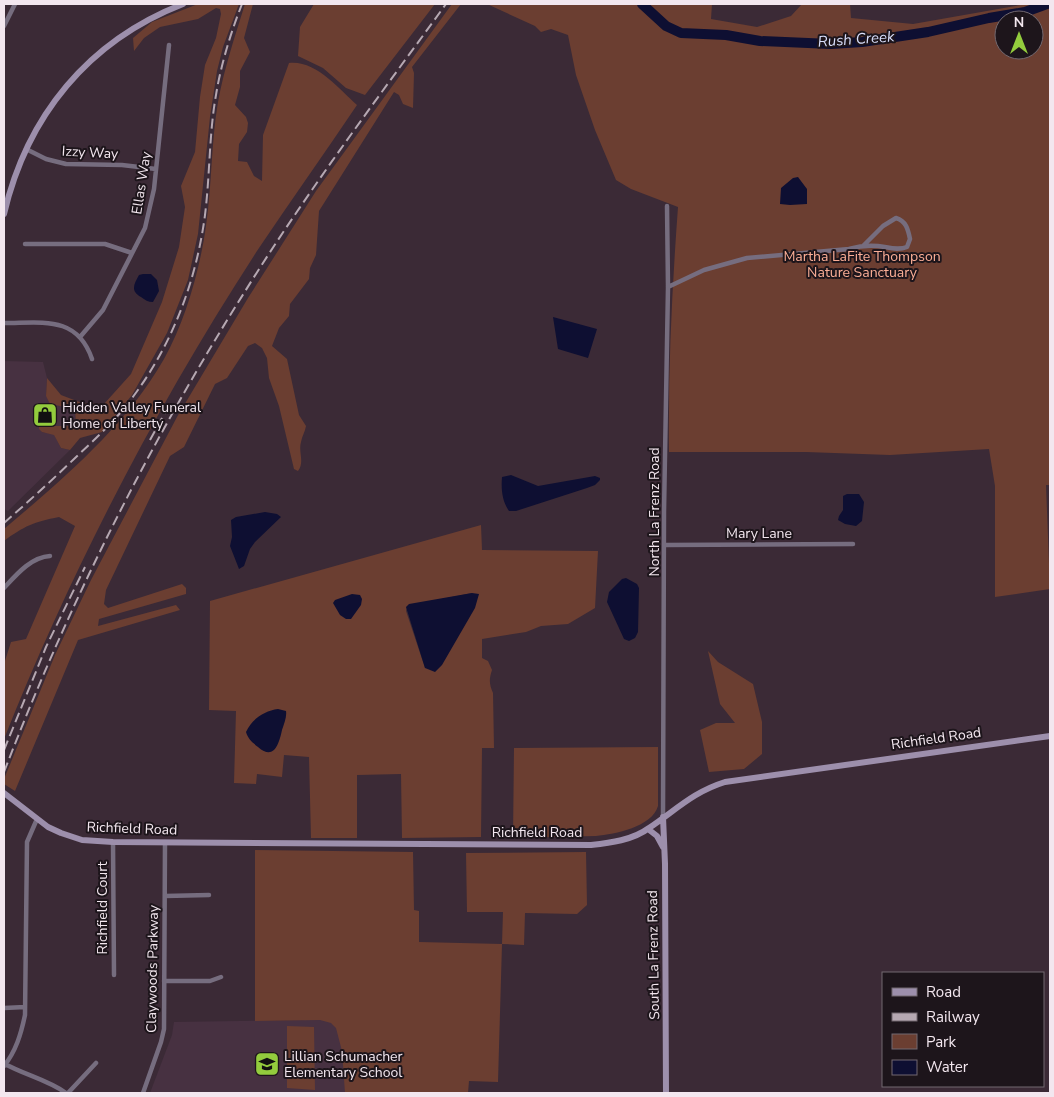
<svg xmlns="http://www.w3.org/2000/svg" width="1054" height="1097" viewBox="0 0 1054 1097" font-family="'Nunito Sans',sans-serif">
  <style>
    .built { fill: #473141 }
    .green { fill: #6b3e31; fill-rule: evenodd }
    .water { fill: #0e0f32 }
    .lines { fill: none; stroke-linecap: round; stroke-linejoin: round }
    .river { stroke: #0e0f32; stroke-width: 10 }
    .street { stroke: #766d7f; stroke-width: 4.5 }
    .secondary { stroke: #9d8fac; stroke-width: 6 }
    .rail { stroke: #b6a8b2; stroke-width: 2; stroke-dasharray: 10 5; stroke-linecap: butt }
    .labels { text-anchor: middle; stroke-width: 4; stroke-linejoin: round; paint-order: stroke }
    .street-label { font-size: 14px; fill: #f3e7ef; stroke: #1d151b }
    .park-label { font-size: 14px; fill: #fbae96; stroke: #1d151b }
    .poi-label { font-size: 14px; fill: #f3e7ef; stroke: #1d151b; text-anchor: start }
    .water-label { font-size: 15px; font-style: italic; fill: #d8defa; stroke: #1d151b }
  </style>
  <rect width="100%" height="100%" fill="#3b2a36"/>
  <path class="built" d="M4 361 43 362 47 378 46 396 75 409 76 426H39L42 432 54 434 61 448 70 450 8 511 4 509Z
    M373 1019 372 1093H150L172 1035 174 1022Z"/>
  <path class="green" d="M198 4H239L223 47 217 71 210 117 198 234 188 280 167 333 132 395 102 432 80 438 70 450 61 448 54 435 42 432 39 429V426H76L75 409 50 404 46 396 47 378 61 395 82 403 104 404 131 374 162 302 179 247 185 207 181 186 195 152 200 97 205 65 216 38 221 14 220 9 216 8 198 19 160 27 144 38 134 51 133 38 152 22Z
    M245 4H253L244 38 250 52 240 71V87L235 105 246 117 248 123 247 132 239 144 238 161 247 162 254 176 262 181 263 135 289 63C316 60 339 89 357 105 325 153 291 200 259 248 158 403 72 568 4 739V664L11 642 26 639 75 526 59 517C34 522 24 526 4 541V529C63 479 125 427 164 359 185 322 200 269 206 226 212 185 211 143 218 102 224 69 235 36 245 4Z
    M314 4H435L365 95 346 88 323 68 298 56 300 27Z
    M452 4H461L412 67 414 73 413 108 403 104 399 95 394 92 319 211 316 255 310 268 309 279 290 304 289 316 279 328 272 346 287 359 299 415 306 426C305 432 302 436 301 442 298 452 305 462 298 471L294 469 279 406 269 378 267 358 262 348 255 343 248 346 227 378 215 384 184 447 170 456 106 590 104 604 108 608 182 584 186 588V594L99 619 98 626 176 605 180 610 78 640 15 791 4 784V779L55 655 91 580 177 417 248 298 316 191Z
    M487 4H712L711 19 757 27 791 16 802 4H850L851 18 913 24 1026 4H1050V485H1046L1050 589 995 597V486L989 449 890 455 806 452H669C668 370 672 289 678 207L631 189 616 180 595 130 576 75 568 35 551 29 541 32 535 26ZM1004 20H1034V50H1004Z
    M481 525 482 550 598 551 595 608 568 624 541 626 526 632 482 639V658L488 661 492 670C489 679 489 684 493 693L494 748H482L481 837 402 838 401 774 357 775V838H311L309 757 284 755 282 777 257 774 256 784 234 783 236 711 209 710 210 601ZM472 593 425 668 406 611 407 606Z
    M708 651 718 662 753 684 762 722V754L744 769 709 772 700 730 716 723H735L720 704Z
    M658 747V806C652 827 615 834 596 836L513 838 514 748Z
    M255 850 413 852 414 910 419 911V942L502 944 503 912H467L466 853 586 852 587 905 577 914 525 913 524 945 502 944 498 1082 469 1081 468 1093H345L342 1051 336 1028 331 1023 320 1020 255 1021Z
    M287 1026 314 1027 315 1090 287 1088Z"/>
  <path class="water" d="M798 177 807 189V204L790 205 780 204 781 188 793 178Z
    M143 274H151L157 280 159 291 153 302C148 302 145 300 141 297 130 291 134 284 139 275Z
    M553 317 597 329 588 358 558 349Z
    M511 475 538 486 595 476 600 478V480L595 485 587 488 516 511H509C502 501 501 489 502 477Z
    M847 494H859L864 502 862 521 856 526 845 524 838 520 839 516 843 510V496Z
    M265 512 277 514 281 517 255 542 250 549 244 566 239 569 230 546 232 537 231 520 236 517Z
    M626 578 637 584 639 588 638 632 635 638 629 641 624 639 607 602 609 592 622 579Z
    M472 593 479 594 475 608 442 665 435 672 425 668 406 607 409 604Z
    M352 594 360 595 362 599 361 605 351 619H346L340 615 333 603 335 600Z
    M278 709 286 711C287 717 284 724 282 730 279 744 274 761 258 747 252 742 248 739 246 732 252 719 264 711 278 709Z"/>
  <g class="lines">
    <path class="river" d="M642 4 666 26 681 33 726 35 760 41 831 44 862 42 928 32 989 18 1025 12 1047 4"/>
    <path class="street" d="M4 26 15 4
      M26 149 46 159 66 164 122 165 156 169
      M25 244H105L132 253
      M668 287 704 270 747 258 849 249C859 246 868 245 878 246 888 247 897 251 907 247L910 239C908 229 906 221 896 218L883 226 863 246
      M4 323C42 323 77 315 92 359
      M80 337 103 310 145 228 154 189 169 45
      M664 545 853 544
      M4 588C16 575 31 557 50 556
      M663 817 664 512 668 287 667 206
      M113 842 114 975
      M165 896 209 895
      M164 981H210L221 977
      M4 1008 25 1007
      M5 1064C25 1075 48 1080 66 1093
      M4 1066C16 1051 21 1034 25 1015L27 842 37 819
      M68 1093 96 1063
      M143 1093 161 1042 164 1029 165 842"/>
    <path class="secondary" d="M4 214C27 116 88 41 183 4
      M4 793 48 827 61 833 82 840 113 842 591 845C610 843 633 840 649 828 676 810 693 792 725 782L1050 736
      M663 817 665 864 666 1093
      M648 829 657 836 663 847"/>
    <path class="rail" d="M150 440 167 409
      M4 523C28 502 51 481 74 459 93 441 113 423 129 402 171 348 196 283 205 215 210 175 209 134 216 95 221 64 231 32 242 4
      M4 750 46 647 85 567
      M4 772C68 605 149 444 244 293 306 193 377 99 446 4"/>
  </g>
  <defs>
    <symbol id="shop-square" viewBox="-11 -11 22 22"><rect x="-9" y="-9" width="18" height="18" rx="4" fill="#93cc3d" stroke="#1d151b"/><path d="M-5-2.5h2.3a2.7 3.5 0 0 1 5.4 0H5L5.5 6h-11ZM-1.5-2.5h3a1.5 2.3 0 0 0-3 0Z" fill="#111"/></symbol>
    <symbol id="school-square" viewBox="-11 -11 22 22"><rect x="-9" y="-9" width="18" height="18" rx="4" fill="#93cc3d" stroke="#1d151b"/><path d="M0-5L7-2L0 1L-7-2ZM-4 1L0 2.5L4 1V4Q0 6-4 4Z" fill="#111"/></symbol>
  </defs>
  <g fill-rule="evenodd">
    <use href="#shop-square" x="31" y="401" width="28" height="28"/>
    <use href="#school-square" x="253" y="1050" width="28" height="28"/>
  </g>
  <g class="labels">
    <g class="street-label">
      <text transform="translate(90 152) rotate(3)" y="5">Izzy Way</text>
      <text transform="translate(141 183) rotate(-81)" y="5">Ellas Way</text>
      <text transform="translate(654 512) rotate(-90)" y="5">North La Frenz Road</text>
      <text x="759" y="538">Mary Lane</text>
      <text transform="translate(936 738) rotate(-8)" y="5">Richfield Road</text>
      <text transform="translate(132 828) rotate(2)" y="5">Richfield Road</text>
      <text x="537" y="837">Richfield Road</text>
      <text transform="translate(102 908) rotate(-90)" y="5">Richfield Court</text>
      <text transform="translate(653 955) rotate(-91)" y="5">South La Frenz Road</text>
      <text transform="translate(152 969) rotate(-89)" y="5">Claywoods Parkway</text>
    </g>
    <g class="park-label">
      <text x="862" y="261">Martha LaFite Thompson<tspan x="862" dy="16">Nature Sanctuary</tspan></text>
    </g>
    <g class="poi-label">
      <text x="62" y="412">Hidden Valley Funeral<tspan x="62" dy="16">Home of Liberty</tspan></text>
      <text x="284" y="1061">Lillian Schumacher<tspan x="284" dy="16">Elementary School</tspan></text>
    </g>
    <g class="water-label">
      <text transform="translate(856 39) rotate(-4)" y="5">Rush Creek</text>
    </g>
  </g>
  <rect width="1054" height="1097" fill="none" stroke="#f3e7ef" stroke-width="10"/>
  <rect x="882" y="972" width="162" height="115" fill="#1d151b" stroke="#736970"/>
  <rect x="892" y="988" width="25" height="8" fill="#9d8fac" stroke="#736970"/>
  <text x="926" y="997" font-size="15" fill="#f3e7ef">Road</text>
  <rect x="892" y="1013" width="25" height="8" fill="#b6a8b2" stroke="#736970"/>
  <text x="926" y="1022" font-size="15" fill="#f3e7ef">Railway</text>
  <rect x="892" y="1034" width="25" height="15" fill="#6b3e31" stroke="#736970"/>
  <text x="926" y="1047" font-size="15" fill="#f3e7ef">Park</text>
  <rect x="892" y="1060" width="25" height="15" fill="#0e0f32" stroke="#736970"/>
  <text x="926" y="1072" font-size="15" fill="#f3e7ef">Water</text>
  <g transform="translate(1019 35)"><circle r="24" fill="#1d151b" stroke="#736970"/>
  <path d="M0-4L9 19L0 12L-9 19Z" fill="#93cc3d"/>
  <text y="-8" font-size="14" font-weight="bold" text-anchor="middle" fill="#f3e7ef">N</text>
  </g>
</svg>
